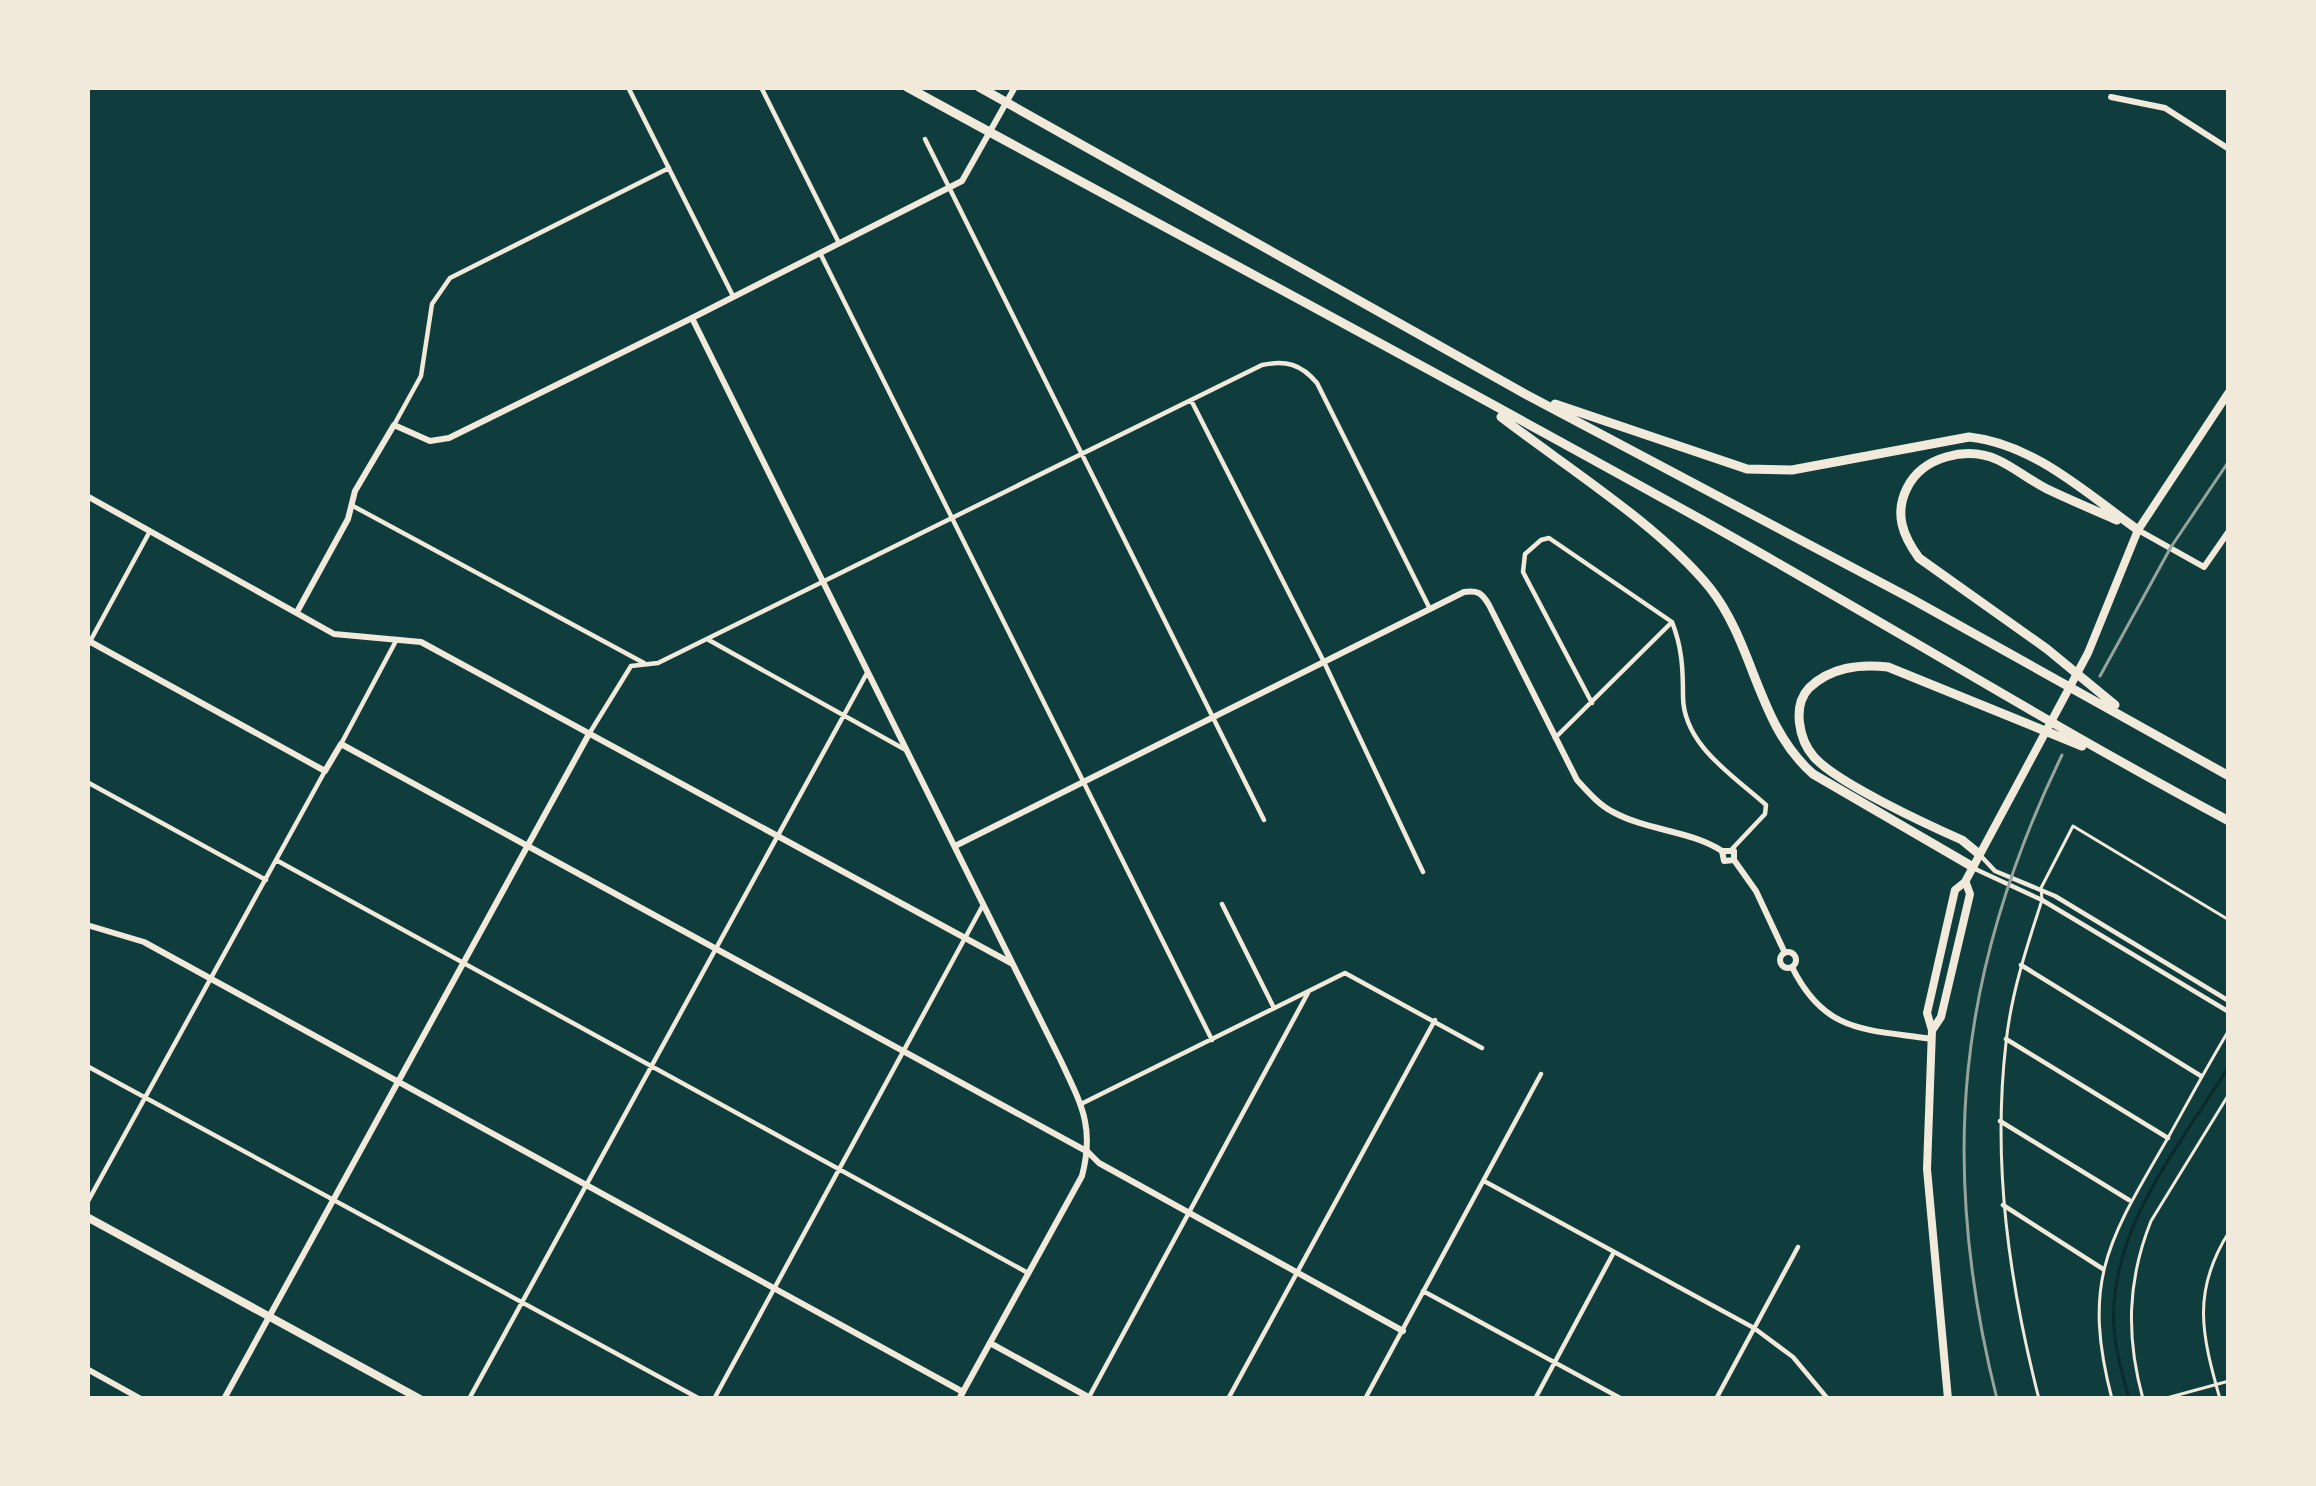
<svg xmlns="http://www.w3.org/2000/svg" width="2316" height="1486" viewBox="0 0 2316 1486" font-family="Rubik,sans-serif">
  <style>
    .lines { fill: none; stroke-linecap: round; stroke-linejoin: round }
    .stream { stroke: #0a2a2b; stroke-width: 3 }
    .service { stroke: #f1e9da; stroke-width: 3 }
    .minor { stroke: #f1e9da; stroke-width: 4.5 }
    .tertiary { stroke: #f1e9da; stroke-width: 6 }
    .secondary { stroke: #f1e9da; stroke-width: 6 }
    .primary { stroke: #f1e9da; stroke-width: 8 }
    .motorway { stroke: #f1e9da; stroke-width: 9 }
    .rail { stroke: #97a49c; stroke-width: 3 }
  </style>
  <rect width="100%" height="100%" fill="#0f3d3e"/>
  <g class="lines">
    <path class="stream" d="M2129 1399C2123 1375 2115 1351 2114 1326 2108 1230 2181 1144 2229 1066"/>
    <path class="service" d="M2039 1399C2009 1282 1992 1163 2006 1043 2011 994 2027 946 2042 900L2041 888 2073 826 2229 920
      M2112 1399C2080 1277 2111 1237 2169 1136 2189 1100 2208 1065 2229 1030
      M2143 1399C2126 1337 2127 1281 2151 1221L2229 1094
      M2163 1399 2229 1381
      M2220 1399C2202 1335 2191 1292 2229 1232"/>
    <path class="minor" d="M628 87 733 296
      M761 87 839 243
      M925 139 1264 820
      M820 253 1212 1040
      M1191 400 1324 662 1423 872
      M394 425 421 376 432 304 450 278 669 168
      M353 506 644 663
      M1672 622C1682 647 1683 669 1683 696 1683 745 1734 776 1766 805L1765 814 1732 849
      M707 639 904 749
      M87 647 150 531
      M589 734 631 666 658 663 1262 365C1286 360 1301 364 1317 383L1430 609
      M1555 738 1672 622 1549 538 1541 540 1525 554 1523 572 1592 703
      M341 744 397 639
      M87 782 266 880
      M1979 854 1995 871 2055 896 2229 1001
      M276 860 1028 1273
      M1973 868 2042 900 2229 1012
      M1222 904 1274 1008
      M2021 965 2201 1076
      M2006 1039 2168 1138
      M87 1066 700 1399
      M1081 1104 1345 973 1482 1048
      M2000 1121 2129 1200
      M1484 1181 1754 1328 1793 1357 1828 1399
      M87 1203 325 771
      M2003 1205 2103 1269
      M1423 1291 1622 1399
      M1089 1397 1309 991
      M469 1399 867 673
      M714 1399 983 905
      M1228 1399 1435 1020
      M1365 1399 1541 1074
      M1535 1399 1614 1252
      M1716 1399 1798 1247"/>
    <path class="tertiary" d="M2111 97 2165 108 2229 149
      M87 496 334 634 421 642 1011 963
      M2138 530 2204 567 2229 531
      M297 612 348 519 355 491 394 425 430 441 449 438 692 318
      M87 640 325 771 341 744 1088 1152 1099 1163 1403 1331
      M955 846 1464 592C1478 590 1482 593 1489 605L1577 780C1588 792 1599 805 1613 812 1648 831 1689 830 1722 851
      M1734 860 1724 861 1722 851H1734V860L1756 891 1785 953
      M87 925 144 942 963 1392
      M1780 960a8 8 0 1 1 16 0a8 8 0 1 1-16 0Z
      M1792 967C1825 1034 1866 1029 1932 1039
      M990 1343 1092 1399
      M87 1369 141 1399
      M224 1399 589 734"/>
    <path class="secondary" d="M959 1399 1082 1176C1095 1126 1081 1104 1060 1059L692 318 962 181 1015 87"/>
    <path class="primary" d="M1933 1029 1941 1017 1970 894 1966 883
      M87 1217 420 1399
      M1948 1399 1927 1169 1932 1030 1927 1013 1955 890 1965 882 2088 653 2138 530 2229 392"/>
    <path class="motorway" d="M907 87C1172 232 1439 373 1702 520 1879 619 2051 726 2229 821
      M979 87 1527 395 1910 598 2229 776
      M1555 404 1747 469 1792 470 1969 437C2034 444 2086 493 2138 530
      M1501 417C1566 467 1659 525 1710 588 1755 645 1757 725 1813 774L1973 867
      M2115 705 2047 649 1919 558C1903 536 1894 514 1907 488 1923 456 1967 446 1998 460 2015 468 2031 481 2047 489 2070 500 2094 510 2117 520
      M1979 854 1962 840C1928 825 1837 783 1814 757 1799 740 1792 706 1809 688 1831 667 1859 664 1888 667L2082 746"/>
    <path class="rail" d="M2100 676 2171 547 2229 461
      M1997 1399C1938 1165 1957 972 2062 755"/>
  </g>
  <rect width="2316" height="1486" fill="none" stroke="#f1e9da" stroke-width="180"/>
</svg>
